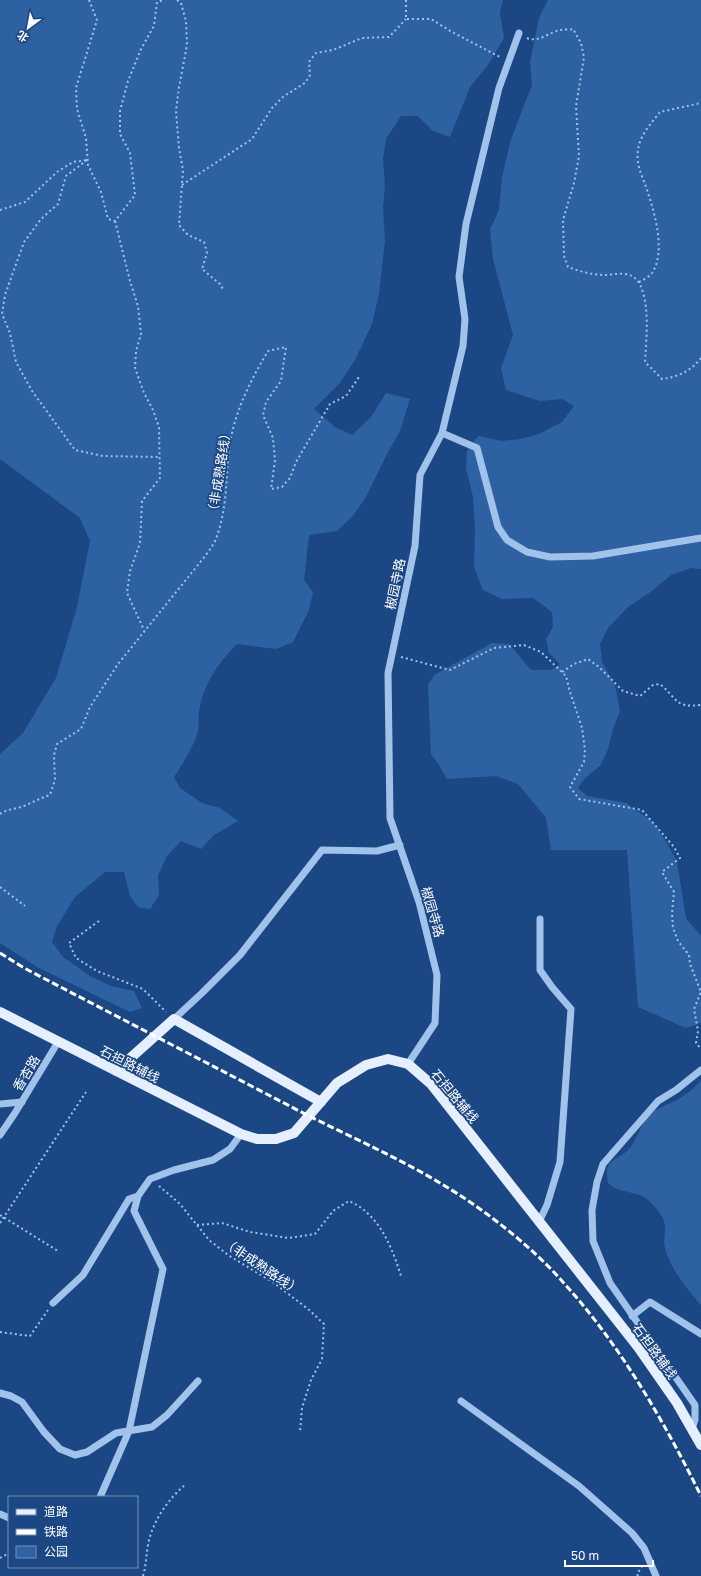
<svg xmlns="http://www.w3.org/2000/svg" width="701" height="1576" viewBox="0 0 701 1576" font-family="'Golos Text','Noto Sans SC',sans-serif">
  <style>
    .green { fill: #2e61a2 }
    .lines { fill: none; stroke-linecap: round; stroke-linejoin: round }
    .path { stroke: #a1c2eb; stroke-width: 2; stroke-dasharray: 2 3; stroke-linecap: butt }
    .minor { stroke: #a1c2eb; stroke-width: 7 }
    .major { stroke: #e6efff; stroke-width: 10 }
    .rail { stroke: #fff; stroke-width: 3; stroke-dasharray: 7 3; stroke-linecap: butt }
    .labels { text-anchor: middle; stroke-width: 3.5; stroke-linejoin: round; paint-order: stroke }
    .street-label { font-size: 13px; fill: #fff; stroke: #1b4884 }
  </style>
  <rect width="100%" height="100%" fill="#1b4884"/>
  <path class="green" d="M0 0H503L500 13 504 38 488 65 470 87 450 137 433 131 418 116H401L386 139 383 159 385 186 383 208 385 240 379 294 372 324 355 360 340 383 314 409 335 427 352 435 371 417 386 393 410 399 400 431 388 452 366 497 353 516 337 531 309 535 304 580 313 592 309 610 293 642 276 649 237 644C218 663 203 685 199 712 198 718 199 725 198 731 195 744 182 765 174 777L180 788 202 803 220 808 238 821 214 835 201 849 181 841 167 856 158 875 159 895 150 909 138 907 130 896 124 872H105L75 897 57 926 52 942 63 957 90 976 111 986 134 991 142 1008 130 1012 37 967 0 943V754L23 733 56 678 77 607 90 541 80 518 0 459Z
    M548 0H701V569L691 568 671 575 652 591 628 607 608 628 600 644 602 662 615 685 620 711 614 726 608 749 600 766 585 778 578 788 587 796 626 803 653 822 667 843 677 862 686 918 701 936V1023L686 1028 638 1007 627 850H551L546 818 518 784 496 776 447 779 439 765 431 754 428 685 434 675 492 643 509 644 531 670H551L560 664 549 653 546 639 553 627 552 612 533 598 502 599 483 590 474 567 475 528 473 497 466 468 467 451 478 436 501 441 521 439 539 434 562 422 574 406 562 399 540 401 506 390 501 368 513 335 493 259 490 229 499 210 502 177 511 139 532 85 530 62 539 18Z
    M701 1080V1305C686 1288 671 1270 665 1248 662 1238 669 1226 661 1215 658 1210 650 1200 644 1197 631 1190 621 1194 608 1183 604 1158 613 1164 628 1150 638 1140 639 1125 651 1114 659 1106 671 1104 680 1098 689 1093 695 1087 701 1080Z"/>
  <g class="lines">
    <path class="path" d="M89 0 97 20 76 88 77 109 86 138 88 165 101 192 108 219 115 221 135 195 130 153 120 134V111L128 81 141 49 154 26 157 2 164 0
      M177 0 181 3 186 21 187 45 179 87 176 111 179 148 183 170 179 225 188 235 204 242 207 253 202 269 220 284 224 291
      M406 0V19H431L452 32 500 57
      M527 38C538 43 550 32 560 30 564 29 569 30 573 29L581 43 584 57 576 106 579 156 574 183 563 220 564 256 568 267C579 271 592 275 604 275 611 275 618 273 625 274 654 276 646 342 645 362L662 379C678 377 691 371 701 358
      M87 160 66 176 58 204 41 219 24 242 5 295 2 314 10 333 16 362 32 391 75 450 103 456 159 457
      M182 185 252 139 272 108 284 96 305 83 310 75 309 62 316 53 333 50 362 38 389 37 406 19
      M0 210 25 202 57 172 73 162 87 160
      M115 221 130 281 138 306 141 334 136 351 135 368 144 393 153 410 159 427 160 478 142 501 140 543 130 571 127 593 144 630
      M639 282C643 280 649 277 652 273 666 253 655 214 648 193 643 176 634 164 639 145 642 133 653 121 660 112L701 103
      M401 657 450 670 494 648 524 645 541 652 566 676 570 692 582 728 585 750 584 762 570 787 579 799 642 810 674 847 680 858 662 872 674 892 672 913 673 928 678 941 689 955 690 964 701 992 694 1009 698 1031 696 1043 701 1049
      M562 672 574 664 588 659 599 667 623 691 640 696 653 685 660 684C678 699 674 708 701 705
      M0 814C7 809 16 809 24 806 33 802 41 798 50 795L55 780 54 755 57 744 81 729 90 707 118 664 206 555C210 549 215 543 217 536 227 508 226 478 229 449 234 413 250 381 268 351L286 347 281 381 266 402 263 415 273 438 275 461 271 489 282 487 290 478 296 462 330 404 346 396 359 377
      M0 887 25 906
      M99 921 69 943 76 958 97 971 143 989 166 1012
      M159 1186 180 1204 209 1240 228 1255 274 1283 308 1309 324 1324 322 1359 311 1380 302 1408 300 1432
      M0 1215 58 1251
      M0 1223 86 1092
      M197 1225 222 1223 250 1232 289 1238 315 1234 333 1211 349 1201C379 1214 392 1247 401 1276
      M0 1332 30 1336 48 1310
      M0 1558 9 1553
      M143 1576C146 1566 146 1556 148 1545 152 1522 168 1499 186 1484
      M638 1576 637 1574 642 1567"/>
    <path class="minor" d="M442 433 463 346 465 319 459 277 466 224 499 88 519 33
      M174 1019 202 993 240 955 322 850 377 851 400 845
      M408 1064 435 1023 437 975 419 902 390 818 388 673 415 546 420 475 442 433 477 448 498 527 507 540 527 552 550 557 593 556 701 538
      M0 1104 22 1102
      M0 1135 15 1113 58 1042
      M539 1222 547 1205 560 1162 571 1009 552 987 540 970V919
      M53 1303 83 1275 129 1199 138 1196
      M632 1316 650 1302 701 1334
      M0 1393 11 1396 22 1402 44 1432 60 1449 75 1455 87 1452 116 1433 152 1427 167 1415 198 1381
      M461 1401 579 1486 632 1533 644 1548 656 1576
      M692 1429 695 1420V1405L610 1283 593 1241 592 1210 597 1182 603 1164 658 1101 676 1090 701 1070
      M100 1497 129 1431 163 1269 134 1211 138 1196 150 1179 174 1170 213 1160 230 1149 241 1134
      M0 1514 9 1518"/>
    <path class="major" d="M0 1012 241 1134 257 1139H276L294 1133 337 1083 366 1065 388 1059 408 1064 431 1084 638 1347 677 1403 701 1445
      M116 1071 174 1019 321 1102"/>
    <path class="rail" d="M0 953 24 968C118 1017 213 1066 307 1115 353 1138 401 1159 445 1186 485 1210 531 1246 562 1281 619 1343 664 1421 701 1496"/>
  </g>
  <g class="labels">
    <g class="street-label">
      <text transform="translate(219 472) rotate(-81)" y="5">（非成熟路线）</text>
      <text transform="translate(395 584) rotate(-78)" y="5">椒园寺路</text>
      <text transform="translate(433 912) rotate(74)" y="5">椒园寺路</text>
      <text transform="translate(130 1064) rotate(27)" y="5">石担路辅线</text>
      <text transform="translate(26 1073) rotate(-59)" y="5">香杏路</text>
      <text transform="translate(455 1096) rotate(50)" y="5">石担路辅线</text>
      <text transform="translate(262 1266) rotate(34)" y="5">（非成熟路线）</text>
      <text transform="translate(655 1351) rotate(54)" y="5">石担路辅线</text>
    </g>
  </g>
  <rect x="8" y="1496" width="130" height="72" fill="#1b4884" stroke="#7691b5"/>
  <rect x="16" y="1509" width="20" height="6" fill="#e6efff" stroke="#7691b5"/>
  <text x="44" y="1516" font-size="12" fill="#ffffff">道路</text>
  <rect x="16" y="1529" width="20" height="6" fill="#ffffff" stroke="#7691b5"/>
  <text x="44" y="1536" font-size="12" fill="#ffffff">铁路</text>
  <rect x="16" y="1546" width="20" height="12" fill="#2e61a2" stroke="#7691b5"/>
  <text x="44" y="1556" font-size="12" fill="#ffffff">公园</text>
  <g transform="translate(28 28) rotate(212)" stroke="#1b4884" stroke-width="3" paint-order="stroke">
  <path d="M0-3L7 15L0 10L-7 15Z" fill="#ffffff"/>
  <text y="-6" font-size="11" font-weight="bold" text-anchor="middle" fill="#ffffff">北</text>
  </g>
  <path d="M565 1560v6h88v-6" fill="none" stroke="#ffffff" stroke-width="2"/>
  <text x="571" y="1560" font-size="12" fill="#ffffff" stroke="#1b4884" stroke-width="3" paint-order="stroke">50 m</text>
</svg>
